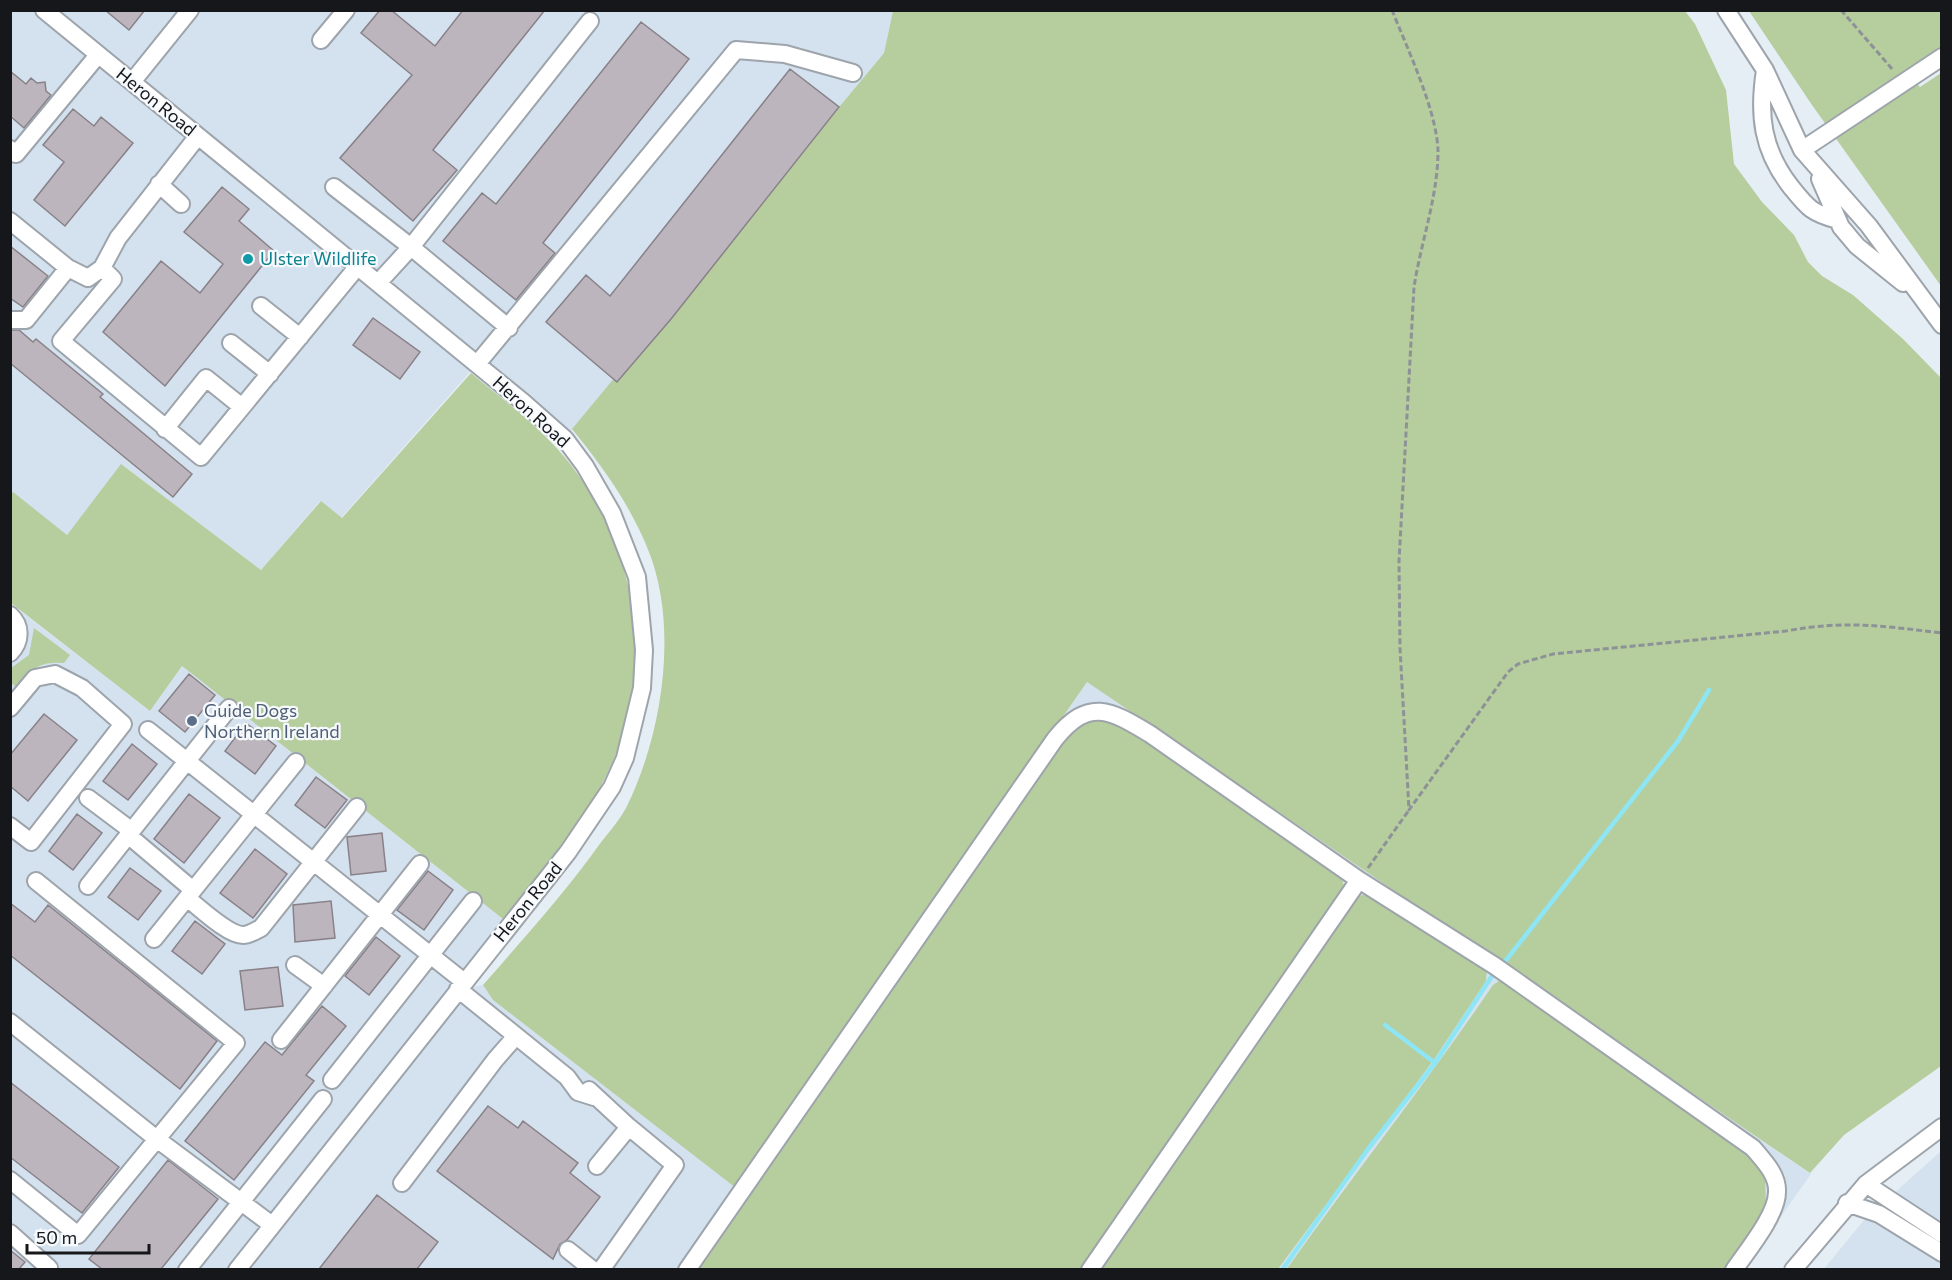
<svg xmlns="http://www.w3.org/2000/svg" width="1952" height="1280" viewBox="0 0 1952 1280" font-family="Commissioner,sans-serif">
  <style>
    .built { fill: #d4e2ef }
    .green { fill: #b6cd9d }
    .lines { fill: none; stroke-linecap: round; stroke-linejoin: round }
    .stream { stroke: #8ee5f3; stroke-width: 4.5 }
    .building { fill: #bdb5bd; stroke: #888188; stroke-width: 1.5 }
    .minor-casing { stroke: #9da4ab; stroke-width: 20 }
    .path { stroke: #8d9297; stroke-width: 3; stroke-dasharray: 6 3; stroke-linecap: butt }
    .minor { stroke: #fff; stroke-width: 16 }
    .culture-dot { fill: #0f9aa8; stroke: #f7fafd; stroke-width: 2 }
    .service-dot { fill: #5c6f8a; stroke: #f7fafd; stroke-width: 2 }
    .labels { text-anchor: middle; stroke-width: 4.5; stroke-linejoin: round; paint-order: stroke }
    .street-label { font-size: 18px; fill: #15171a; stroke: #f7fafd }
    .culture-label { font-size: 18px; fill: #0d838f; stroke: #f7fafd; text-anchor: start }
    .service-label { font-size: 18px; fill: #4e5e75; stroke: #f7fafd; text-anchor: start }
  </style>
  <rect width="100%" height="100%" fill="#e6eef5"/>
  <path class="built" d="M11 11H893L884 53 565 439 477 364 341 518 320 501 261 570 122 465 67 535 13 493 11 496Z
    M10 603 150 711 182 666 509 924 459 989 483 985 493 1000 735 1187 1087 682 1811 1174 1744 1269H11Z
    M1941 1151V1269L1823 1270 1864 1220Z"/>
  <path class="green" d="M893 11H1685L1695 24 1726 90 1734 164 1762 202 1794 235 1808 262 1822 276 1853 295 1903 339 1941 378V1066L1844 1135 1810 1173 1087 682 736 1188 493 1000 483 985C523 939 564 894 599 845 608 833 619 821 626 808 662 736 679 629 649 552 631 506 603 467 572 429L884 53Z
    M1749 11H1941V53L1909 75 1920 87 1941 73V286L1812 105Z
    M471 373C497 395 526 416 550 441 624 517 656 635 622 737 614 762 600 788 588 811 581 824 569 836 560 847 541 871 522 895 503 919L182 666 150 711 11 603 10 496 13 492 67 535 121 464 261 570 321 501 342 518Z
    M34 628 70 655 64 663C39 661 31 669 16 687L11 683V668L29 655Z
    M1088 717 1127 724 1341 874 1345 892 1084 1269 695 1270 1070 727Z
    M1363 895 1380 897 1487 968 1486 981 1435 1058 1278 1269 1093 1270 1355 897Z
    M1502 979 1732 1137 1765 1174 1766 1209 1729 1269 1286 1270C1354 1174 1427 1082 1493 985Z"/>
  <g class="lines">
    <path class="stream" d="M1503 964 1678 741 1709 690
      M1435 1063 1492 976
      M1282 1270 1368 1149 1435 1063 1385 1025"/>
  </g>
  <path class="building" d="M105 10H145L129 30Z
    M380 10H391L435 46 463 10H545L433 150 457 170 413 221 340 158 412 75 361 33Z
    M641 22 689 59 543 243 555 253 516 300 443 241 482 193 496 204Z
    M790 69 839 107 671 319 617 382 546 322 586 275 610 296Z
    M10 71 26 84 31 78 37 83 45 82 46 91 51 95 24 128 10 116Z
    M73 109 94 126 101 117 133 143 65 226 34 200 64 162 43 145Z
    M222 187 249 209 239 221 274 251 165 386 103 332 161 261 200 293 223 264 184 232Z
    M10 246 48 276 23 307 10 298Z
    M373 318 420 352 400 379 353 345Z
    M10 330H19L33 342 36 339 103 394 100 397 192 474 173 497 10 363Z
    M189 674 215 695 185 732 159 711Z
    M44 714 77 740 28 801 10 786V755Z
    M246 723 276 746 255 774 225 751Z
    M132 744 157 764 128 800 103 781Z
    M316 777 347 800 325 828 295 805Z
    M189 794 220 818 184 863 154 839Z
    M77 814 102 833 73 870 49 851Z
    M382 833 386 871 351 875 347 837Z
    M255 849 287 874 253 918 220 893Z
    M130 868 161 891 138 920 108 897Z
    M428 871 453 890 424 930 397 910Z
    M331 901 335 938 295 942 293 905Z
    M10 903 35 922 48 905 217 1041 180 1089 10 955Z
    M195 921 225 944 202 974 172 951Z
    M376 937 400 956 369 995 345 976Z
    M278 967 283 1006 245 1010 240 971Z
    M322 1006 346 1026 306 1075 314 1081 234 1180 185 1141 265 1042 282 1055Z
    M10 1082 119 1167 82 1213 10 1157Z
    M488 1106 518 1128 523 1121 578 1163 570 1173 600 1197 567 1240 560 1244 553 1259 437 1171Z
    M168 1160 218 1199 161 1269H102L89 1259Z
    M377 1195 438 1242 417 1269H319Z
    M10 1250 25 1262 19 1269H10Z"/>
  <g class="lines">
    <defs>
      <path id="minor" d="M44 10 523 402 565 439 585 466 612 513 637 577 644 650 642 688 625 758 612 787 568 852 237 1270
        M1726 10 1765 70 1802 150 1869 226 1942 325
        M321 40 346 10
        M1765 70C1758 115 1762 150 1791 187 1807 207 1811 213 1838 220
        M132 82 190 10
        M10 149 16 154 98 55
        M1802 150 1942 57
        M1820 179 1841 227 1857 246 1903 283
        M159 184 181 204
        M334 187 411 247 509 328
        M10 221 68 268 88 278 102 268 118 238 198 136
        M102 268 113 279 61 341 201 457 358 266
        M378 283 411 247 590 21
        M261 306 300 337
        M10 320H26L68 268
        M231 343 270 374
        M477 364 736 50 785 54 853 73
        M165 429 206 378 242 407
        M10 615C22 626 21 642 10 653
        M10 708 35 678 55 674 82 688 123 724 31 842 10 826
        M148 730 463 981
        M88 798 132 831
        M128 835 193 890
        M1359 880 1495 966 1753 1148C1764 1161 1778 1175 1777 1192 1777 1215 1747 1251 1734 1270
        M88 886 229 708
        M187 898C200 908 228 935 243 935 249 935 255 931 261 928L357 807
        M154 939 296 762
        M295 965 324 986
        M458 989 567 1077 578 1092 594 1097
        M10 1022 158 1140 272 1225
        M281 1040 420 864
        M332 1080 473 901
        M589 1090 629 1127 597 1166
        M10 1180 78 1235 236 1043 36 881
        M402 1183 495 1060 516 1036
        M1866 1184 1942 1234
        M1847 1203 1879 1214 1942 1253
        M10 1233 49 1268 48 1270
        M568 1250 593 1270
        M187 1270 323 1099
        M601 1270 675 1165 629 1127
        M687 1270 1055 739C1089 697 1110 710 1150 734L1359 880 1090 1270
        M1793 1270 1866 1184 1942 1127"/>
    </defs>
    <use href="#minor" class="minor-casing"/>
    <path class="path" d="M1392 10C1407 48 1437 111 1438 151 1438 196 1421 242 1414 287L1399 561 1400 648 1409 810 1508 672 1518 664 1553 654 1786 631C1845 620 1883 626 1942 633
      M1841 10 1893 70
      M1368 868 1409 810"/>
    <use href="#minor" class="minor"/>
  </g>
  <circle class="culture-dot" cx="248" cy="259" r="6"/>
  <circle class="service-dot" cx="192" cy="721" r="6"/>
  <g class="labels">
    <g class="street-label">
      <text transform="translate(156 102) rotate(39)" y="6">Heron Road</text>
      <text transform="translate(531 412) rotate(42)" y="6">Heron Road</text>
      <text transform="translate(528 902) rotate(-51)" y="6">Heron Road</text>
    </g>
    <g class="culture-label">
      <text x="260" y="265">Ulster Wildlife</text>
    </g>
    <g class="service-label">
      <text x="204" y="717">Guide Dogs<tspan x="204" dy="21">Northern Ireland</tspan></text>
    </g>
  </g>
  <rect width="1952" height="1280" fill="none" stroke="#15171a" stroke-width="24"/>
  <path d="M27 1244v9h122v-9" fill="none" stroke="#15171a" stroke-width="3"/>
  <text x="36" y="1244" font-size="18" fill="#15171a" stroke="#f7fafd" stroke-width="4.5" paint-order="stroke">50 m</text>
</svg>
